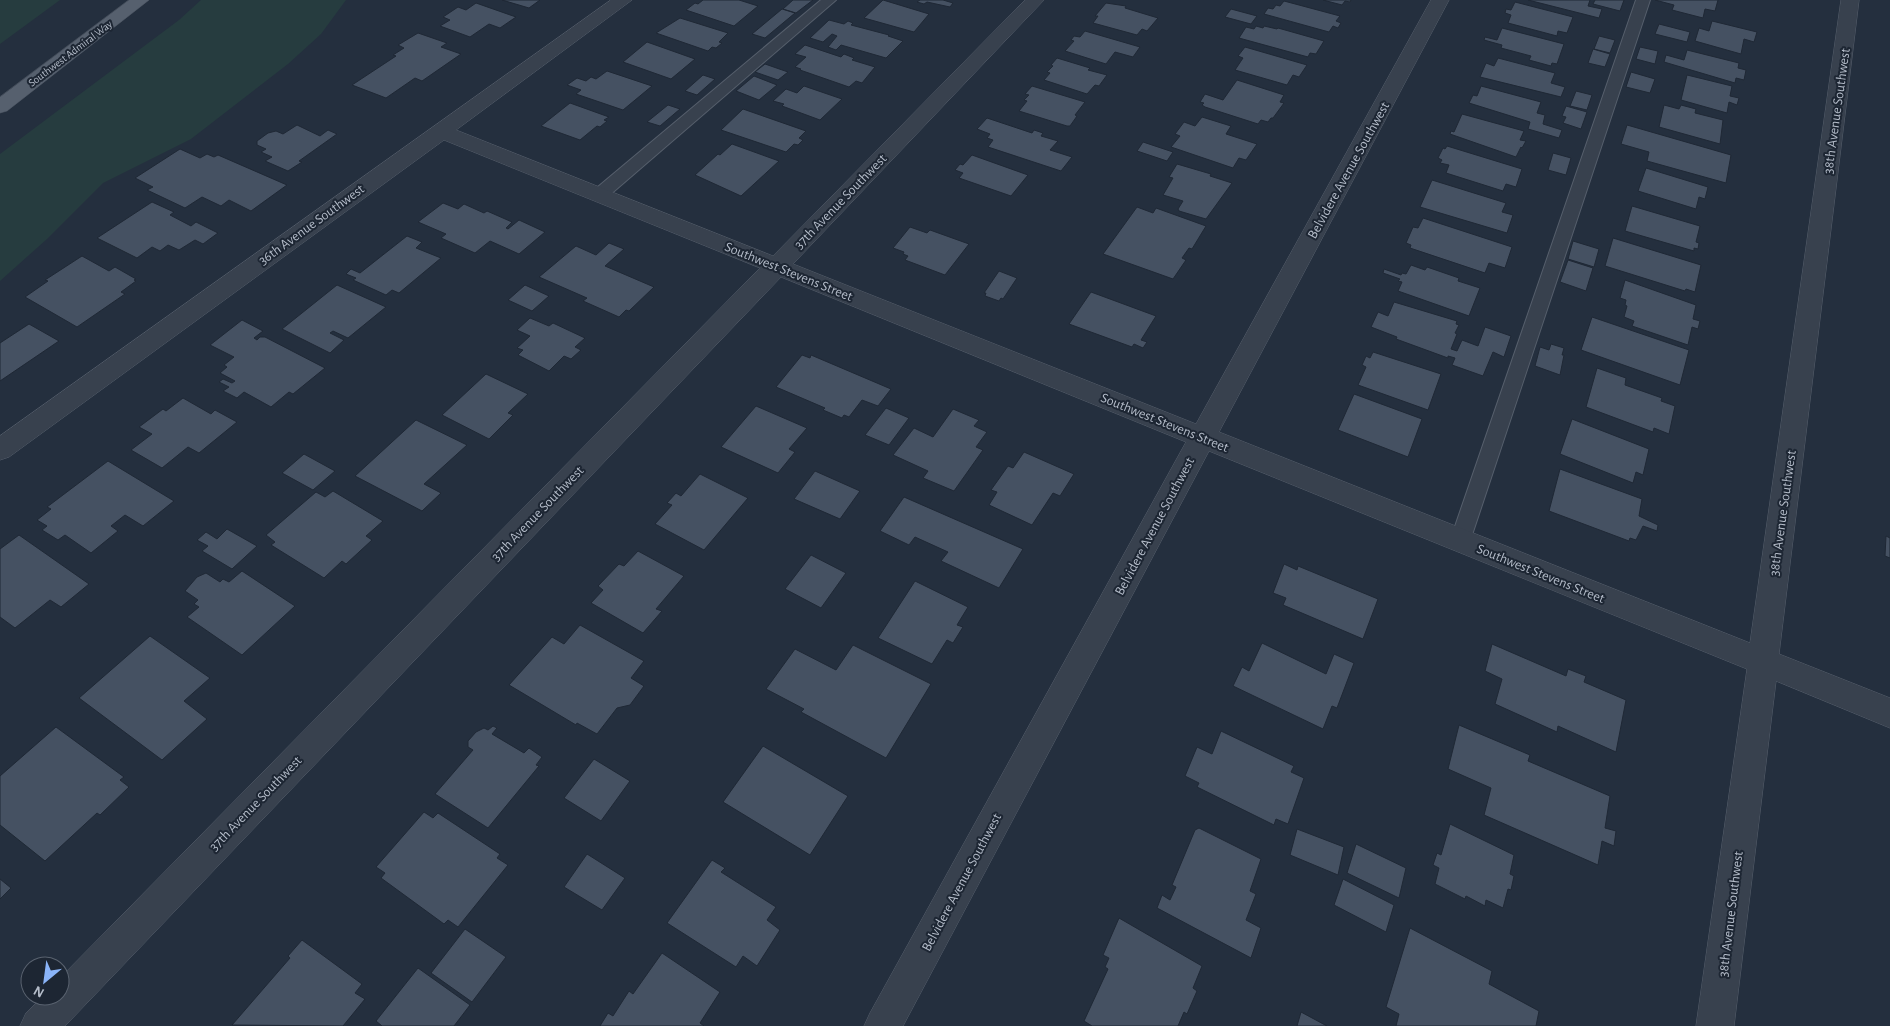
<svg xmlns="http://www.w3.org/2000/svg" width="1890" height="1026" viewBox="0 0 1890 1026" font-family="'Alegreya Sans',sans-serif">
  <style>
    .green { fill: #263c3f }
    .building { fill: #455162; stroke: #1f2835 }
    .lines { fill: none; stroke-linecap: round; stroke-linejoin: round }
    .service-casing { stroke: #565f6c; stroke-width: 2 }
    .minor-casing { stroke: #565f6c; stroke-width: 1 }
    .primary-casing { stroke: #414a57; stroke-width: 1 }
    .service { fill: #38414e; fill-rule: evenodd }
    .minor { fill: #38414e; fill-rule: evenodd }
    .primary { fill: #56606e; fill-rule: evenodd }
    .labels { text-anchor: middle; stroke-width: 4; stroke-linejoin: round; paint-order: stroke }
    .far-street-label { font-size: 11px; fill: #b4bcc9; stroke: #1d2633 }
    .street-label { font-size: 14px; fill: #b4bcc9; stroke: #1d2633 }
  </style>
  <rect width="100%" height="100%" fill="#242f3e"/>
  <path class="green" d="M0 0H60L0 44Z
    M201 0H346L321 34 288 64 191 139 103 183 47 239 0 281V154L179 20Z"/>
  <path class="building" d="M502 0H540L529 8Z
    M703 0H739L758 6 734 26 686 10 695 3 698 4Z
    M793 0H813L796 13 783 9Z
    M883 0 929 14 914 32 864 18Z
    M920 0H943L953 3 950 7 927 2 924 4 917 2Z
    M1323 0H1351L1350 2 1345 1 1342 5Z
    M1528 0H1590L1588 6 1602 9 1599 18Z
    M1595 0H1624L1620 11 1593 4Z
    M1655 0H1718L1715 11 1705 9 1703 18 1672 10 1674 5Z
    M1284 1 1340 16 1336 21 1341 23 1338 28 1333 26 1329 32 1264 14 1268 8 1273 9 1276 5 1280 6Z
    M1515 2 1573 17 1567 33 1558 31 1557 36 1508 23 1511 15 1505 13 1506 9 1511 10Z
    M476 3 516 17 500 28 489 24 470 37 440 26 450 20 443 17 458 7 466 10Z
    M1106 3 1126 6 1125 8 1158 18 1147 31 1142 29 1137 35 1093 23 1098 16H1095Z
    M782 9 795 13 765 38 752 34Z
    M1231 9 1257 16 1251 24 1225 17Z
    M680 18 728 33 719 42 722 43 716 48 712 47 708 51 656 33Z
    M829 20 844 24 848 21 853 23 851 25 889 35 888 36 903 41 886 58 841 45 836 50 828 47 837 36 832 34 823 42 810 38Z
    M1712 21 1757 32 1754 42 1744 39 1741 54 1695 41 1699 28 1709 31Z
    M1659 24 1690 32 1687 42 1655 34Z
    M1256 26 1263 28 1264 26 1277 29 1278 28 1324 41 1316 54 1310 53 1308 57 1239 38 1246 27 1254 29Z
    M1502 28 1564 44 1557 64 1552 63 1551 66 1529 60 1531 56 1501 48 1502 45 1484 40 1485 37 1497 40Z
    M1085 31 1140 47 1133 57 1115 52 1106 64 1065 51 1074 41 1071 40 1074 36 1080 37Z
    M418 33 447 43 441 47 461 54 422 81 415 78 386 98 352 85 396 56 393 55 404 48 398 45Z
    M1599 36 1615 40 1610 53 1594 49Z
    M647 42 695 59 671 79 623 62Z
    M805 45 841 57 844 54 854 58 852 60 875 67 862 83 856 81 849 87 800 70 801 69 795 67 806 57 795 54Z
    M1245 47 1307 65 1299 77 1293 75 1287 85 1235 70 1243 58 1238 56Z
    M1640 47 1658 51 1655 64 1636 59Z
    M1593 49 1610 54 1605 67 1588 63Z
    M1687 50 1739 63 1738 68 1746 70 1744 80 1736 78 1735 83 1664 62 1666 55 1684 60Z
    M1057 58 1090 68 1088 70 1107 75 1099 86 1095 85 1087 94 1044 80 1050 73 1047 72 1053 66 1051 65Z
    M1498 58 1555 73 1551 83 1565 87 1561 97 1480 77 1486 63 1494 66Z
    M765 64 788 72 778 80 755 72Z
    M607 71 652 86 623 110 576 94 581 90 567 85 577 78 586 81 591 77 596 79Z
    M1631 72 1655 79 1650 93 1626 87Z
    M703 75 715 79 697 95 685 91Z
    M1687 75 1732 86 1730 96 1739 98 1737 105 1729 102 1727 113 1681 100Z
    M754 76 777 85 759 100 736 91Z
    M1237 80 1284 95 1280 102 1284 103 1273 118H1271L1268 122 1261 120 1258 124 1205 107 1202 105 1204 103 1200 102 1205 94 1223 100Z
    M804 86 842 99 820 120 782 106 784 104 773 101 786 89 797 93Z
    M1032 86 1085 102 1075 115 1077 116 1070 126H1067L1019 111 1027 101 1024 100 1029 95 1025 94Z
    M1481 86 1541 102 1537 113 1545 115 1543 124 1562 130 1559 138 1528 129 1530 122 1469 103 1473 95 1477 96Z
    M1576 91 1592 95 1587 110 1570 106Z
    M570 103 609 117 604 120 607 121 600 127 597 126 580 140 541 126Z
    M668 105 680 109 660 126 647 122Z
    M1664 105 1679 109 1681 105 1696 109 1695 113 1723 120 1720 144 1659 127Z
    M1566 106 1587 112 1581 129 1563 123 1566 117 1562 116Z
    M743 109 806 131 799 138 803 140 798 145 794 144 786 152 721 130Z
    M1462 114 1524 131 1520 140 1526 141 1522 148 1521 147 1516 157 1450 134 1451 131 1454 132Z
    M1202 117 1231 126 1226 134 1257 144 1246 160 1239 158 1233 168 1171 147 1180 136 1175 134 1184 122 1195 126Z
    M987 118 1032 133 1034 130 1043 133 1041 136 1058 141 1050 150 1072 157 1061 171 988 147 993 140 987 138 990 134 977 129Z
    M297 125 320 136 328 130 337 134 299 161 302 162 288 171 265 161 272 157 261 152 266 149 257 145V141L268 133 276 131 283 134Z
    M1627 125 1731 155 1726 183 1647 161 1649 152 1621 144Z
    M1143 142 1173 152 1167 161 1137 151Z
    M732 144 779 161 741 196 695 175 718 154 720 155Z
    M1447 146 1522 169 1516 187 1506 184 1503 191 1446 173 1449 165 1440 163 1442 160 1438 158 1443 148 1445 149Z
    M180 149 200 158 207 154 214 157 218 155 287 185 251 211 229 200 221 206 202 197 185 208 147 190 153 187 135 178Z
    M1553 153 1571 158 1566 175 1548 170Z
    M972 155 1028 175 1011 196 959 178 963 173 955 170 960 164 963 165Z
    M1177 164 1211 174 1210 176 1232 183 1206 219 1179 211 1178 209 1183 201 1163 195 1173 178 1169 177Z
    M1646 168 1708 187 1705 199 1699 197 1696 209 1638 191Z
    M1432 180 1506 203 1502 212 1513 215 1507 233 1420 207Z
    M152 202 174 212 170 215 191 226 196 222 218 233 203 244 195 240 179 250 168 245 160 251 152 247 137 258 97 238Z
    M443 203 458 209 464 204 484 213 487 211 512 222 506 228 508 229 519 220 545 232 519 254 490 241 475 253 441 238 446 234 418 222Z
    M1632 206 1700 226 1696 242 1699 243 1698 249 1694 248V251L1625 231Z
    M1137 207 1153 213 1156 208 1206 226 1192 249 1189 248 1182 258 1186 260 1173 279 1103 254Z
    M1423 218 1512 247 1505 268 1489 263 1485 273 1410 248 1411 245 1406 243 1413 227 1418 228Z
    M910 227 927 233 930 230 969 244 945 275 905 260 908 256 903 254 904 252 893 248Z
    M407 236 422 242 416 248 441 258 399 293 392 290 386 295 353 280 356 278 346 274 351 269 360 273Z
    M1613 238 1701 265 1695 292 1686 289 1685 291 1605 266Z
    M1573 241 1599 249 1594 267 1568 259Z
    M609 243 624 249 605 266 654 287 629 311 626 310 619 317 583 301 587 298 539 277 576 246 596 255Z
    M82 256 109 271 115 267 136 279 134 280 136 281 121 292 125 294 77 327 25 297 48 281 45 280Z
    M1568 260 1593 268 1586 291 1560 282Z
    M1411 265 1425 270 1427 267 1459 278 1458 281 1480 288 1469 316 1398 291 1402 282 1398 281 1400 279 1383 273 1384 269 1401 275 1402 273 1406 274Z
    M999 271 1017 278 1003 299 1001 298 999 301 985 296 986 293H984Z
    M1625 280 1696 305 1693 319 1700 321 1698 329 1692 327 1688 345 1632 326 1634 321 1624 317 1627 306 1625 305 1626 300 1620 298Z
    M337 285 386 307 348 338 333 331 330 333 344 340 330 353 282 329Z
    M525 285 549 296 532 311 508 300Z
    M1091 292 1156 316 1141 340 1147 342 1143 348 1134 344 1132 347 1069 324Z
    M1394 302 1457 321 1456 324 1459 325 1455 333 1457 334 1451 349 1457 351 1462 340 1478 346 1485 327 1511 336 1504 357 1493 352 1483 376 1452 365 1455 358 1448 356V358L1396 339 1397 337 1371 327 1378 312 1388 316Z
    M1592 317 1689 350 1680 385 1581 350Z
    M530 318 549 326 553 323 585 338 575 347 581 350 571 359 564 356 549 371 518 355 523 350 517 348 530 336 517 330Z
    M242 320 263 331 254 338 257 340 260 337H265L325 368 293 394 289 392 271 407 244 392 237 398 223 391 229 387 219 382 223 379 232 383 235 381 220 373 227 367 224 365 234 357 210 345Z
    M29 324 59 341 0 381V343Z
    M1551 344 1564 348 1562 355H1564L1560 375 1535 366 1540 347 1549 350Z
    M1373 352 1441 374 1428 410 1358 385 1366 367 1362 365 1366 356 1370 358Z
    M802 355 810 358 811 355 891 389 878 406 862 400 849 417 844 415 842 418 823 410 825 408 776 387Z
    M1597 368 1626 378 1625 385 1662 398 1661 401 1675 406 1669 434 1654 428 1653 432 1586 407Z
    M486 374 528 394 508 413 513 415 489 439 442 415Z
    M1354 394 1422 419 1408 457 1338 430Z
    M183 398 211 414 215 410 237 422 199 453 188 447 162 468 131 450 152 434 139 427 163 409 166 411Z
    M756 406 807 428 789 449 795 452 778 473 721 447Z
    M886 408 909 418 889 445 865 435Z
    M953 409 979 420 974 426 987 432 976 447 983 450 954 491 923 478 928 471 893 455 914 428 933 437Z
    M1572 419 1649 449 1643 475 1636 472 1633 483 1560 454Z
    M416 420 467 445 424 484 441 493 422 511 355 476Z
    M1024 452 1074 474 1060 496 1053 493 1032 525 989 505 997 492 991 490 1008 466 1013 468Z
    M304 454 335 471 313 490 282 473Z
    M108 461 174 501 143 526 125 515 111 526 118 531 91 553 65 535 58 540 42 530 47 526 37 520 51 509 47 507Z
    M1560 469 1642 499 1639 516 1658 525 1657 531 1643 526 1636 540 1630 538 1629 541 1549 511Z
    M815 471 860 491 840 519 794 499Z
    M700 474 748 498 704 550 655 524 672 505 667 503 676 493 681 496Z
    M333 491 383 521 366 536 372 540 346 564 342 561 324 578 271 545 275 542 266 535 316 492 325 497Z
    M904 497 1023 549 999 588 941 561 948 552 915 537 909 545 880 531Z
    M227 529 257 546 232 569 202 551 208 546 197 540 206 532 217 539Z
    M19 535 89 584 61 607 50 600 15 628 0 617V549Z
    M1886 536 1890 538V558L1885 556Z
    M638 551 684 576 656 609 662 611 643 633 591 603 603 590 598 586 619 564 624 566Z
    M811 555 846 573 821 608 785 589Z
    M1284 564 1297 570 1298 566 1378 599 1363 639 1283 605 1286 598 1273 593Z
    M242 571 295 606 242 655 187 617 199 607 194 604 198 600 185 591 197 577 206 573 220 582 223 579 229 582Z
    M915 581 968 607 957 625 963 627 953 643 947 640 932 664 878 638Z
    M580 625 644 661 631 678 644 686 630 705 617 708 597 734 577 723 576 725 509 685 552 637 564 644Z
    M150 636 210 678 184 701 207 719 162 760 79 698Z
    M1262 643 1326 674 1334 654 1354 663 1337 708 1332 706 1323 729 1233 686 1242 667 1249 671Z
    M1492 644 1566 676 1568 669 1586 676 1584 682 1626 700 1616 752 1558 726 1557 732 1495 704 1502 679 1485 671Z
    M853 645 931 684 886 758 801 712 804 709 766 689 795 649 836 670Z
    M1459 725 1530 755 1528 761 1610 796 1605 828 1616 831 1614 846 1602 841 1598 865 1484 815 1491 788 1448 769Z
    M493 726 497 728 492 734 524 753 529 748 542 757 536 765 539 766 488 828 435 794 473 750 468 747V741L476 732 484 728 488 730Z
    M56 727 124 777 120 780 129 787 100 815 97 813 45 861 0 825V776Z
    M1221 731 1294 766 1291 772 1304 778 1288 824 1276 819 1274 825 1197 787 1199 783 1185 776 1197 747 1212 754Z
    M763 746 848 796 810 855 723 802Z
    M594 759 630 781 601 821 564 798Z
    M424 812 433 818 438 813 500 854 497 858 508 865 458 927 448 920 444 924 381 878 385 873 376 867Z
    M1450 824 1514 855 1510 874 1514 876 1511 890 1508 889 1503 908 1486 900 1485 906 1466 896 1465 899 1435 884 1439 868 1433 865 1437 853 1441 855Z
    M1199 828 1261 859 1250 891 1256 894 1246 920 1261 928 1251 958 1157 908 1162 895 1170 900 1176 887 1172 885 1195 830Z
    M1297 829 1344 847 1338 875 1290 855Z
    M1356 844 1406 868 1399 898 1347 873Z
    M587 854 625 878 602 910 564 887Z
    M712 860 725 868 721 872 776 907 767 920 780 930 757 966 743 956 736 967 667 923Z
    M0 879 11 888 0 899Z
    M1343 879 1394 905 1386 932 1334 905Z
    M1119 918 1202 966 1193 988 1197 991 1187 1014 1184 1012 1178 1026H1092L1084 1021 1108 969 1105 967 1109 958 1103 955Z
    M1410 928 1492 971 1489 984 1539 1011 1536 1026H1396L1399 1014 1386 1007Z
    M465 929 506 957 472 1002 431 973Z
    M302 940 362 984 355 993 365 999 343 1026 232 1025 290 958 288 956Z
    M662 953 720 992 700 1023 704 1026H600L608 1013 613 1016 629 991 633 994Z
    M418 968 470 1005 454 1026H382L376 1021Z
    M1301 1012 1327 1026H1297Z"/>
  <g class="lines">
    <defs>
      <path id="service" d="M821 0H836L605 199H593L591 195 593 191Z
        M1636 0H1650L1470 541 1467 547 1460 550 1453 547 1450 541Z"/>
      <path id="minor" d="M611 0H632L456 130 773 256 1025 0H1044L793 264 1196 424 1431 0H1449L1219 432 1750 643 1841 0H1859L1779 654 1890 698V728L1776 681 1734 1026H1696L1747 669 1209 451 903 1026H864L870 1013 1186 442 781 277 65 1026H20L26 1013 43 996H60V978L760 268 444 140 9 457 0 460V436Z"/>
      <path id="primary" d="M129 0H149L7 111 0 113V97Z"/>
    </defs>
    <use href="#service" class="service-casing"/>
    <use href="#minor" class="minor-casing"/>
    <use href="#primary" class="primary-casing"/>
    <use href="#service" class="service"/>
    <use href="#minor" class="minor"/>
    <use href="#primary" class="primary"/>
  </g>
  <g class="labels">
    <g class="far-street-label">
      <text transform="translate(70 53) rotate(-37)" y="4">Southwest Admiral Way</text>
    </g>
    <g class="street-label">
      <text transform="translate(1836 111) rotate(-82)" y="5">38th Avenue Southwest</text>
      <text transform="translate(1348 170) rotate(-61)" y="5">Belvidere Avenue Southwest</text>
      <text transform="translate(840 201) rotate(-46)" y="5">37th Avenue Southwest</text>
      <text transform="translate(311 224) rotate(-36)" y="5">36th Avenue Southwest</text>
      <text transform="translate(789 271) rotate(22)" y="5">Southwest Stevens Street</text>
      <text transform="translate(1165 422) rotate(22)" y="5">Southwest Stevens Street</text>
      <text transform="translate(537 513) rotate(-46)" y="5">37th Avenue Southwest</text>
      <text transform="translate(1782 513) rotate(-82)" y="5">38th Avenue Southwest</text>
      <text transform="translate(1154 526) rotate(-62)" y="5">Belvidere Avenue Southwest</text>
      <text transform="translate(1541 573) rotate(22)" y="5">Southwest Stevens Street</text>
      <text transform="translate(255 803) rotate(-46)" y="5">37th Avenue Southwest</text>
      <text transform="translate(961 882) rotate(-62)" y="5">Belvidere Avenue Southwest</text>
      <text transform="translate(1730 914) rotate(-83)" y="5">38th Avenue Southwest</text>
    </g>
  </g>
  <g transform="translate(45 981) rotate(209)"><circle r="24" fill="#1d2633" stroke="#59626f"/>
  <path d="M0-4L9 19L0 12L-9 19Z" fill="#8ab4f8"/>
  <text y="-8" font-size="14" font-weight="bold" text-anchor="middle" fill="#b4bcc9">N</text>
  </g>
</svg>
